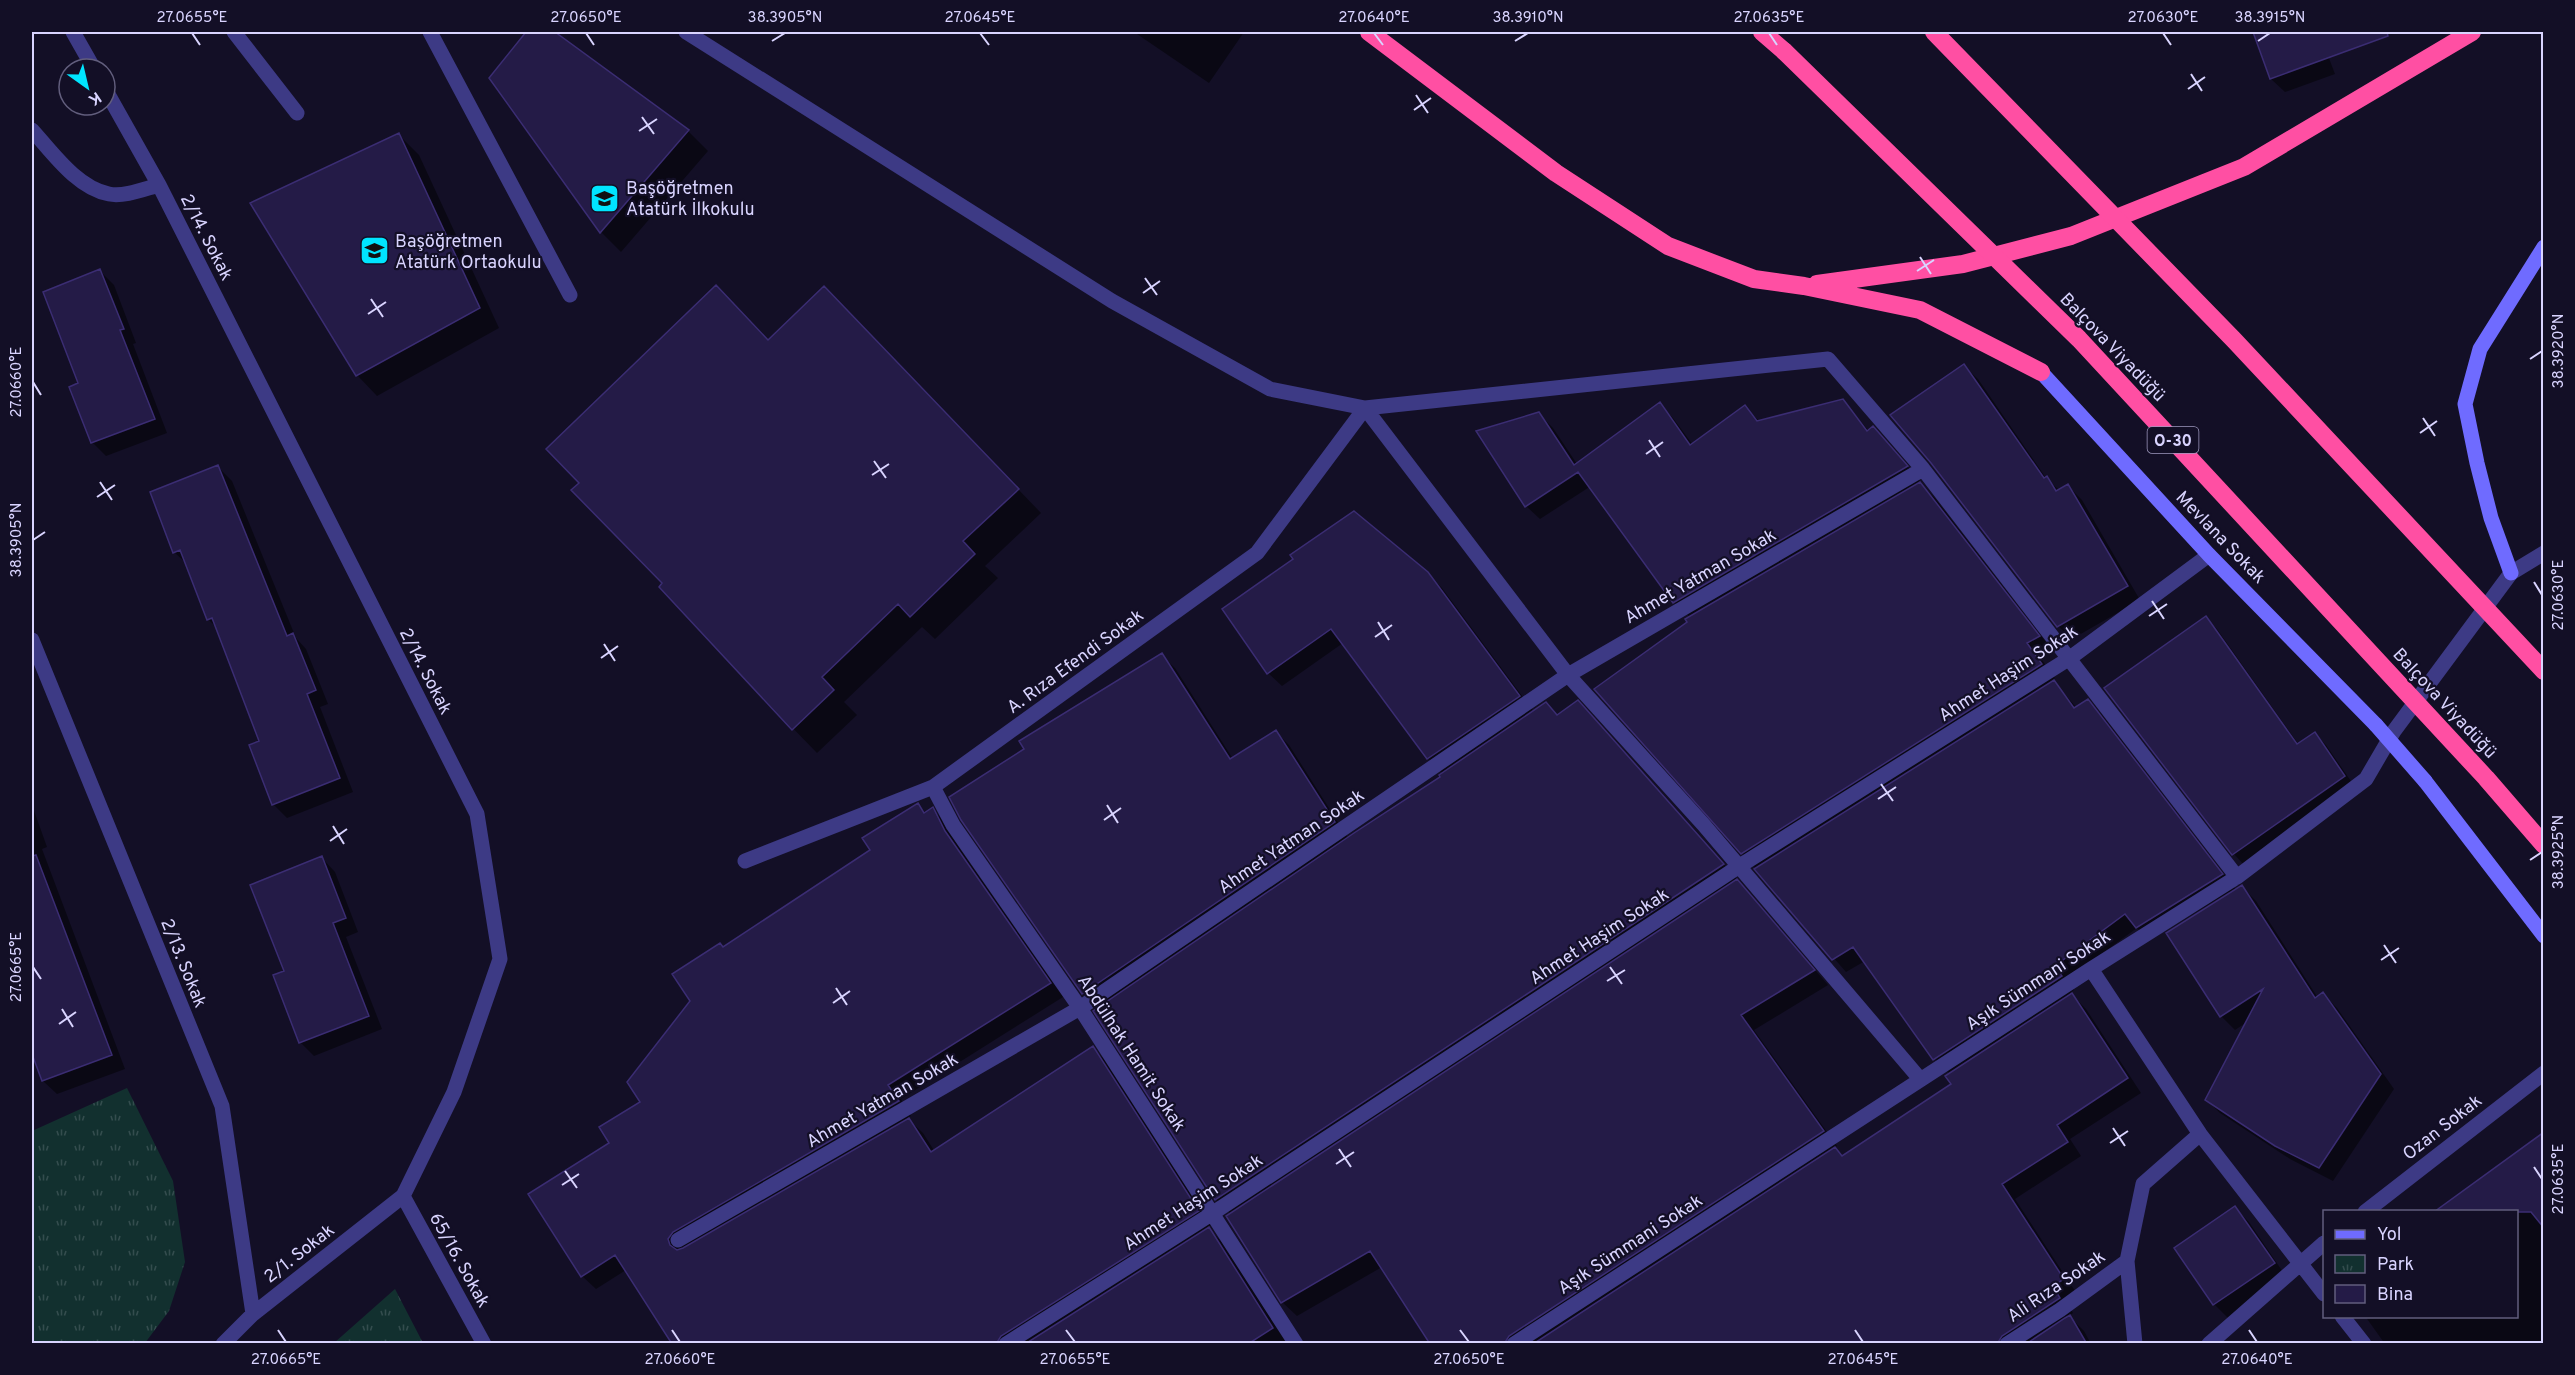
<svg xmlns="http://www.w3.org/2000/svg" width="2575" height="1375" viewBox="0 0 2575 1375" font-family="Overpass,sans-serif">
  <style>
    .park { fill: url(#park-tufts) }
    .shadow { fill: #0007 }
    .building { fill: #241b47; stroke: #3b2d73; stroke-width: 1.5 }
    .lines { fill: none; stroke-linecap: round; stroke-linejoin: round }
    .service { stroke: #3d3a85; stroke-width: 15 }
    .minor { stroke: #3d3a85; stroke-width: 15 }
    .secondary { stroke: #6f6bff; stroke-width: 15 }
    .motorway { stroke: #ff4fa3; stroke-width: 18 }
    .secondary-bridge { stroke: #6f6bff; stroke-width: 15 }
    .motorway-bridge { stroke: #ff4fa3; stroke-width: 18 }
    .ticks { fill: none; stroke: #d9d4ff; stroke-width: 2 }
    .labels { text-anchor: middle; stroke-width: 4.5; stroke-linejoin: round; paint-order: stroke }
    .shield { fill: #130f26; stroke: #9e99be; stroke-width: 1.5 }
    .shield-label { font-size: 16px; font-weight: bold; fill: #d9d4ff }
    .poi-label { font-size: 18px; fill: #d9d4ff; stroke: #130f26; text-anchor: start }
    .street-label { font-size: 18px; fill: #d9d4ff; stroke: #130f26 }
    .neatline { fill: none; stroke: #d9d4ff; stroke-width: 2 }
    .ticks-label { font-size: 15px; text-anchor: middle; fill: #d9d4ff }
  </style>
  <defs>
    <pattern id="park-tufts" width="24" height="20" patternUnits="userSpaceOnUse" patternTransform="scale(1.5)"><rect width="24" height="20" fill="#12302f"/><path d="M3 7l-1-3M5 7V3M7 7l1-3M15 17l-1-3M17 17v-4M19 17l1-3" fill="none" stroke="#344d4e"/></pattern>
  </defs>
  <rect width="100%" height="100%" fill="#130f26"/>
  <path class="park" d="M127 1088 173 1181 185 1262 169 1311 145 1343H32V1131Z
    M395 1289 423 1343H334Z"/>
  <path class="shadow" d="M528 32H552L688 131 708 151 621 252 601 232 491 78Z
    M1134 32H1244L1209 83Z
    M2255 32H2319L2335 74 2285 92 2271 79Z
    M399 135 419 155 499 328 377 396 357 375 253 204Z
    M100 271 114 285 136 343 133 344 167 433 106 456 92 442 80 384Z
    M847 312 1041 513 985 566 998 578 935 639 922 627 844 702 857 715 817 753 748 682 769 341Z
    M1964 366 1978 379 2046 478 2060 491 2068 486 2082 500 2140 600 2072 639 2058 626Z
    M1843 401 1869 431 1887 442 1920 481 1918 482 1934 497 2052 650 2040 657 2055 678 2052 680 2077 708 2087 701 2101 714 2237 891 2242 887 2256 901 2318 998 2323 994 2337 1008 2394 1089 2333 1181 2290 1159 2220 1113 2206 1099 2247 1022 2235 1030 2221 1016 2168 934 2230 895 2229 892 2150 940 2137 928 2067 979 2074 990 2070 993 2086 1009 2141 1093 2070 1139 2081 1156 2015 1199 2077 1294 2066 1301 2073 1313 2069 1316 2084 1331 2091 1344H1432L1382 1267 1297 1316 1282 1302 1231 1214 1216 1199 1099 1009 1084 994 963 819 1026 750 1161 655 1175 668 1233 759 1276 732 1289 745 1348 838 1442 778 1443 774 1428 758 1343 643 1282 686 1268 673 1225 609 1427 573 1442 588 1534 712 1546 704 1558 716 1592 717 1738 880 1828 985 1754 1030 1837 1146 1834 1148 1843 1157 1953 1085 1950 1074 1935 1059 1865 961 1846 972 1742 853 1689 622 1690 617 1674 602 1591 486 1540 519 1526 506 1539 414 1553 428 1577 464 1659 404 1673 418 1693 445 1745 407 1759 421Z
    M218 467 232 481 296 638 306 649 328 704 320 707 353 792 287 818 273 804 261 742 218 629 208 619 187 564 174 552Z
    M2206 618 2217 629 2299 745 2315 734 2326 745 2355 787 2244 865 2234 854 2106 688Z
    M32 805 47 847 42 849 125 1069 57 1094 43 1081 32 1050Z
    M918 805 926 813 932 809 946 823 958 846 1063 997 901 1099 911 1116 907 1118 923 1133 935 1152 1093 1048 1107 1062 1211 1225 1207 1227 1223 1243 1288 1344H674L626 1270 596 1289 582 1276 611 1143 642 1102 692 1001 723 948 872 851Z
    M322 858 335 872 358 932 346 937 382 1029 314 1056 300 1042 286 972Z
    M2544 1134V1344H2385L2365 1316H2516V1212Z
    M2235 1208 2249 1222 2287 1278 2228 1318 2214 1304Z"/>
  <path class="building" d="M526 32H555L689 130 600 233 489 78Z
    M2253 32H2387L2388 36 2270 79Z
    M399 133 480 308 356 376 250 203Z
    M100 269 124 329 120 330 155 419 91 443 69 387 78 383 43 292Z
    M716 285 768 340 824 286 1019 489 963 541 975 554 910 617 898 604 822 677 834 690 792 730 659 587 662 583 571 490 579 483 546 449Z
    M1964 364 2044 478 2047 476 2056 491 2068 484 2128 586 2057 627 1931 463 1890 415Z
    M1843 399 1867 431 1873 426 1908 466 1673 603 1578 472 1525 507 1476 431 1539 412 1574 465 1660 402 1690 445 1745 405 1757 421Z
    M218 465 287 636 293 633 316 690 307 694 340 778 272 805 249 745 259 741 212 618 207 620 180 550 173 553 150 492Z
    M1920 482 2040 636 2027 643 2042 664 1741 854 1594 689 1687 622 1685 619Z
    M1354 511 1428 572 1520 696 1427 759 1331 629 1267 674 1222 609 1293 559 1290 555Z
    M2206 616 2297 744 2315 732 2345 776 2232 855 2104 688Z
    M1162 653 1230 759 1276 730 1335 822 1082 994 961 820 949 797 1024 749 1019 741Z
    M2054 680 2074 708 2088 699 2223 874 2136 928 2125 914 2055 966 2062 976 1933 1060 1853 947 1832 960 1754 869Z
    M1578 700 1724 864 1215 1200 1093 1011 1354 833 1440 777 1439 775 1546 702 1557 715Z
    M918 803 924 813 933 807 945 831 1051 983 888 1085 899 1101 673 1232 668 1239 670 1245 677 1250 683 1248 909 1118 931 1152 1093 1046 1199 1211 1001 1336 996 1344H672L615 1255 581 1277 528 1194 609 1143 599 1127 640 1102 627 1082 690 1001 672 974 720 943 723 947 870 850 862 838Z
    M36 855 112 1055 42 1081 32 1054V856Z
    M322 856 346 918 333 923 369 1016 299 1043 273 975 284 971 250 885Z
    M1737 879 1815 970 1741 1015 1824 1131 1509 1336 1504 1344H1430L1370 1251 1281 1303 1226 1216Z
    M2242 885 2315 998 2323 992 2381 1074 2319 1168 2275 1146 2205 1100 2263 989 2220 1017 2166 933Z
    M2072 993 2128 1078 2057 1125 2068 1142 2002 1184 2064 1279 2053 1286 2060 1298 2002 1336 1997 1344H1533L1835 1147 1842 1156 1951 1084 1945 1076Z
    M2544 1132V1228L2531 1212H2434Z
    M2235 1206 2275 1263 2213 1305 2174 1248Z
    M1209 1227 1273 1328 1248 1344H1025Z
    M2070 1315 2087 1344H2026L2065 1318Z"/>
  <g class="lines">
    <path class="service" d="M234 32 297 113
      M430 32 570 295"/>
    <path class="minor" d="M73 32 94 69
      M686 32 1112 301 1270 389 1365 408 1828 359 1923 469 2237 877
      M105 89 159 185 477 814 500 959 454 1092 403 1196 253 1314 223 1344
      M32 130C52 152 77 188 109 194 124 197 144 189 159 185
      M1365 408 1568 675 1703 824 1920 1079
      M32 640 222 1106 253 1314
      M933 787 953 825 1080 1008 1296 1344
      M745 861 933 787 1257 553 1365 408
      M2091 969 2200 1134 2324 1294
      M403 1196 484 1344
      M2365 1212 2544 1073
      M678 1240 1080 1008 1568 675 1923 469
      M2342 1316 2364 1344
      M1006 1344 1213 1213 1738 867 2070 658 2209 555
      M1514 1344 2091 969 2237 877 2366 779 2394 731 2511 573 2544 553
      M2007 1344 2060 1310 2127 1261
      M2135 1344 2127 1261 2143 1184 2200 1134
      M2209 1344 2324 1243"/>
    <path class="secondary" d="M2041 372 2209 555 2376 725
      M2511 573 2491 518 2477 463 2465 404 2480 349 2544 247
      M2425 781 2544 936"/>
    <path class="motorway" d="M1369 32 1556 173 1668 246 1754 279 1804 286 1920 310 2041 372
      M1762 32 1784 51
      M1817 284 1963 264 2071 236 2244 167 2472 32"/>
    <path class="secondary-bridge" d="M2376 725 2425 781"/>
    <path class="motorway-bridge" d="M1934 32 2234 340 2544 671
      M1784 51 2079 339 2486 778 2544 845"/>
  </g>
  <path class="ticks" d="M192 33 200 45M586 33 594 45M980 33 989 45M1374 33 1383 45M1769 33 1777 45M2163 33 2171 45M772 41 785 33M1515 41 1528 33M2258 41 2270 33M2191 74 2202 91M2188 89 2205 77M1416 95 1428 113M1414 110 1431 98M642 117 654 134M639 131 657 119M1920 257 1931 274M1917 271 1934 260M1145 278 1157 295M1143 293 1160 281M371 299 383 317M368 314 386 302M2530 359 2542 351M33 382 41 395M2423 418 2435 436M2420 433 2437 421M1649 440 1660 457M1646 454 1663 442M874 461 886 478M872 475 889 464M100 482 112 500M97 497 115 485M33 540 45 532M2534 582 2542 595M2152 601 2164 619M2149 616 2167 604M1378 622 1389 640M1375 637 1392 625M604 644 615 661M601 658 618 646M1881 784 1893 801M1878 799 1896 787M1107 805 1118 823M1104 820 1121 808M333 826 344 844M330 841 347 829M2530 860 2542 852M2384 945 2396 963M2381 960 2399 948M33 967 41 979M1610 967 1622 984M1607 981 1625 970M836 988 847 1005M833 1003 850 991M62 1009 73 1027M59 1024 76 1012M2113 1128 2125 1146M2110 1143 2128 1131M1339 1149 1351 1167M1336 1164 1354 1152M2534 1167 2542 1179M565 1171 577 1188M562 1185 579 1174M278 1330 286 1342M672 1330 680 1342M1066 1330 1075 1342M1460 1330 1469 1342M1855 1330 1863 1342M2249 1330 2257 1342"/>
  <defs>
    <symbol id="school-square" viewBox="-11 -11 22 22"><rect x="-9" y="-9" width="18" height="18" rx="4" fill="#00e5ff" stroke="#130f26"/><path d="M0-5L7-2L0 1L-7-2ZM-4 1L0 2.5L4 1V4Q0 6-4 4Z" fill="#111"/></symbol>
  </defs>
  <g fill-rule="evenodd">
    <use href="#school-square" x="588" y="182" width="33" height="33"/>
    <use href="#school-square" x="358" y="234" width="33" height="33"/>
  </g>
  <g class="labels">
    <rect class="shield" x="2147.5" y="427" width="51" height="26" rx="4.5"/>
    <g class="shield-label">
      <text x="2173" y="446">O-30</text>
    </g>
    <g class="poi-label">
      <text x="626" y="194">Başöğretmen<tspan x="626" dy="21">Atatürk İlkokulu</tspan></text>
      <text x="395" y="247">Başöğretmen<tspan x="395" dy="21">Atatürk Ortaokulu</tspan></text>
    </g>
    <g class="street-label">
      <text transform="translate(207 237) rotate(63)" y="6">2/14. Sokak</text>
      <text transform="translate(2113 347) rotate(46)" y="6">Balçova Viyadüğü</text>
      <text transform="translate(2221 537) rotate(46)" y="6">Mevlana Sokak</text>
      <text transform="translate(1700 576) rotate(-30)" y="6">Ahmet Yatman Sokak</text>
      <text transform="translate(1075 661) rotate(-36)" y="6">A. Rıza Efendi Sokak</text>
      <text transform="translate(426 671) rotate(63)" y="6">2/14. Sokak</text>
      <text transform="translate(2008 673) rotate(-33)" y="6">Ahmet Haşim Sokak</text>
      <text transform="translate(2445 703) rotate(47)" y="6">Balçova Viyadüğü</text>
      <text transform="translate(1291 841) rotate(-34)" y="6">Ahmet Yatman Sokak</text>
      <text transform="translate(1599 936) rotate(-33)" y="6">Ahmet Haşim Sokak</text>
      <text transform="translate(184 963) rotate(68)" y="6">2/13. Sokak</text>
      <text transform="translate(2038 980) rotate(-33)" y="6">Aşık Sümmani Sokak</text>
      <text transform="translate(1132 1053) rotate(57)" y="6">Abdülhak Hamit Sokak</text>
      <text transform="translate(882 1100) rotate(-30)" y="6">Ahmet Yatman Sokak</text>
      <text transform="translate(2442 1127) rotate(-38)" y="6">Ozan Sokak</text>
      <text transform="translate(1193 1202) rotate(-33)" y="6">Ahmet Haşim Sokak</text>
      <text transform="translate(1630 1244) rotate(-33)" y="6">Aşık Sümmani Sokak</text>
      <text transform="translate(299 1253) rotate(-38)" y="6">2/1. Sokak</text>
      <text transform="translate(460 1260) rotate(61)" y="6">65/16. Sokak</text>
      <text transform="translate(2056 1286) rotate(-34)" y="6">Ali Rıza Sokak</text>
    </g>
  </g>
  <rect width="2575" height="1375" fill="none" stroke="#130f26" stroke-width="66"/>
  <rect x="2323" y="1210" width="195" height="108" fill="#130f26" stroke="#625e7d" stroke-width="1.5"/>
  <rect x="2335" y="1230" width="30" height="9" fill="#6f6bff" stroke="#625e7d" stroke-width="1.5"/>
  <text x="2377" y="1240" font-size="18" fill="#d9d4ff">Yol</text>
  <rect x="2335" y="1255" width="30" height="18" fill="url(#park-tufts)" stroke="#625e7d" stroke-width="1.5"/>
  <text x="2377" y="1270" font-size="18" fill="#d9d4ff">Park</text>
  <rect x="2335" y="1285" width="30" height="18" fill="#241b47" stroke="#625e7d" stroke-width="1.5"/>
  <text x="2377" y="1300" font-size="18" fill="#d9d4ff">Bina</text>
  <g transform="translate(87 87) rotate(146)"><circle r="28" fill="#130f26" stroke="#625e7d" stroke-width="1.5"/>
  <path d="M0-4.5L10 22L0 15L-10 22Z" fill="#00e5ff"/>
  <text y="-9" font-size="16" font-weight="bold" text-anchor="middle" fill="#d9d4ff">K</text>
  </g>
  <rect x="33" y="33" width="2509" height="1309" class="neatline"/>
  <g class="ticks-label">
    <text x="192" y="22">27.0655°E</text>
    <text x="586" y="22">27.0650°E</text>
    <text x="785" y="22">38.3905°N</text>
    <text x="980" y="22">27.0645°E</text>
    <text x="1374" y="22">27.0640°E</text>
    <text x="1528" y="22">38.3910°N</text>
    <text x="1769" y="22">27.0635°E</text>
    <text x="2163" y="22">27.0630°E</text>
    <text x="2270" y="22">38.3915°N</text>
    <text transform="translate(2558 351) rotate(-90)" y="5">38.3920°N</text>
    <text transform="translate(16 382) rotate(-90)" y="5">27.0660°E</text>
    <text transform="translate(16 540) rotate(-90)" y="5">38.3905°N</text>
    <text transform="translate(2558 595) rotate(-90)" y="5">27.0630°E</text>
    <text transform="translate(2558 852) rotate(-90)" y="5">38.3925°N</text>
    <text transform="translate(16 967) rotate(-90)" y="5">27.0665°E</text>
    <text transform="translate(2558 1179) rotate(-90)" y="5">27.0635°E</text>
    <text x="286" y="1364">27.0665°E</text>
    <text x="680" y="1364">27.0660°E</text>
    <text x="1075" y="1364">27.0655°E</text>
    <text x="1469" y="1364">27.0650°E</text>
    <text x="1863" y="1364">27.0645°E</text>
    <text x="2257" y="1364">27.0640°E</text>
  </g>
</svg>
